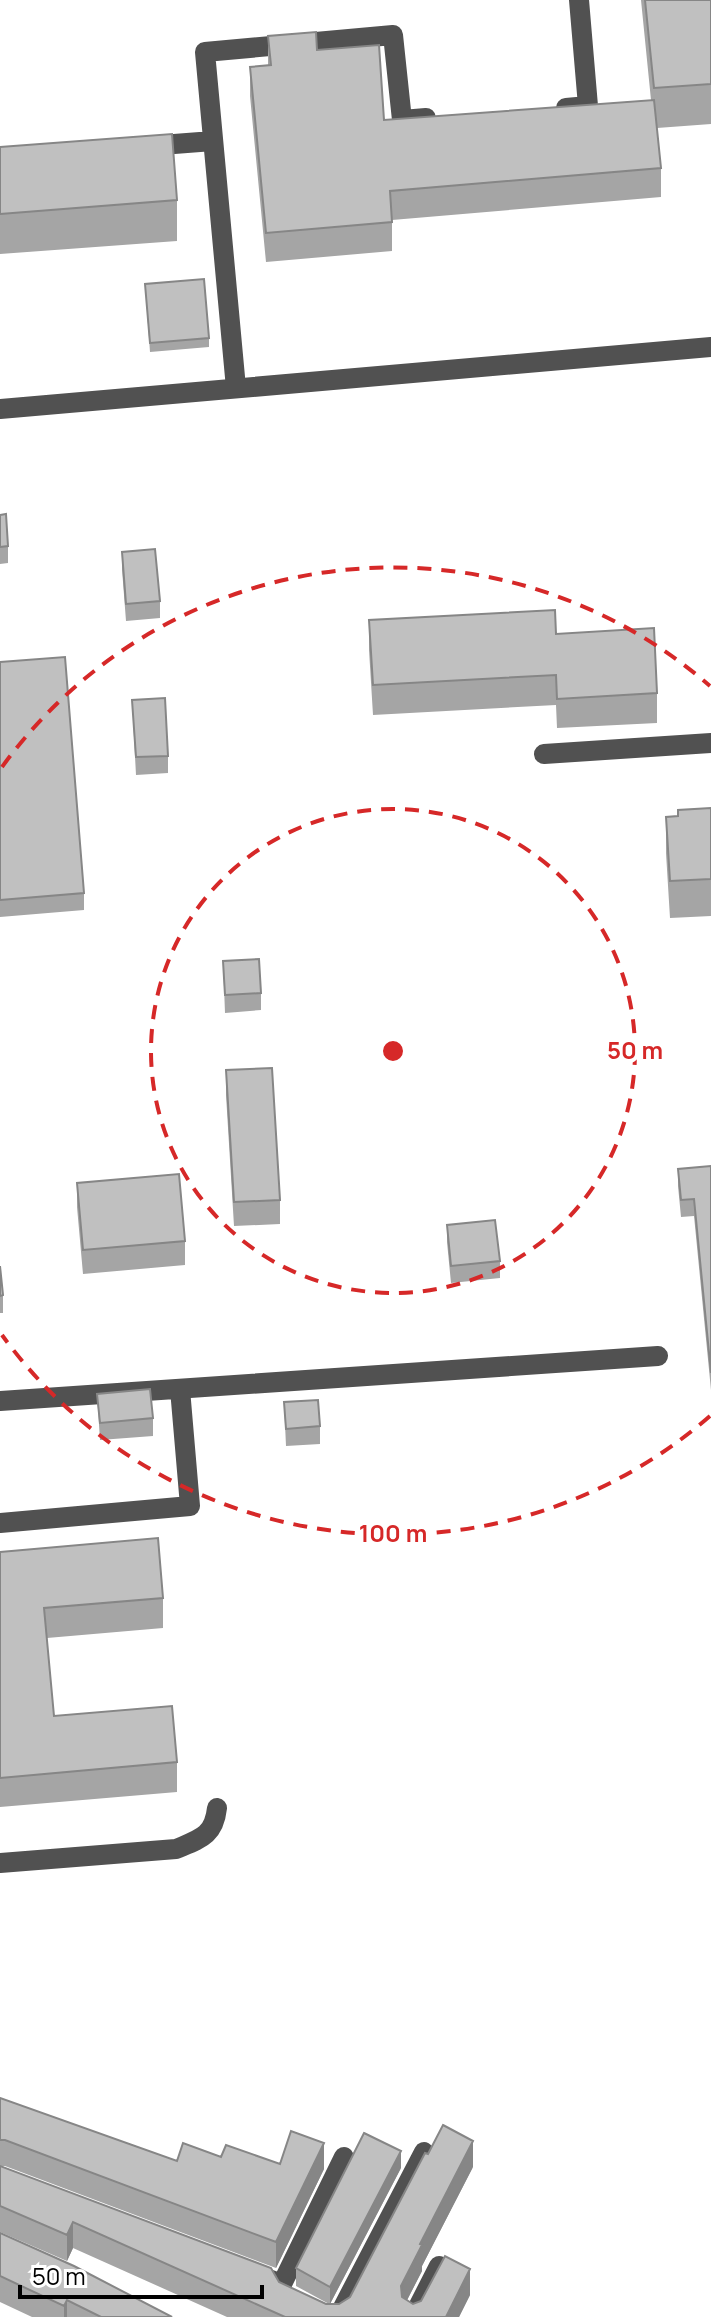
<svg xmlns="http://www.w3.org/2000/svg" width="711" height="2317" viewBox="0 0 711 2317" font-family="Manrope,sans-serif">
  <style>
    .lines { fill: none; stroke-linecap: round; stroke-linejoin: round }
    .minor { stroke: #515151; stroke-width: 20 }
    .wall { fill: #a5a5a5 }
    .shaded-wall { fill: #868686 }
    .building { fill: #c0c0c0; stroke: #868686; stroke-width: 2 }
    .ring { fill: none; stroke: #d62828; stroke-width: 4; stroke-dasharray: 14 10 }
    .centre { fill: #d62828; stroke: #fff; stroke-width: 4 }
    .ring-label { font-size: 24px; text-anchor: middle; font-weight: bold; fill: #d62828; stroke: #fff; stroke-width: 8; stroke-linejoin: round; paint-order: stroke }
  </style>
  <rect width="100%" height="100%" fill="#fff"/>
  <g class="lines">
    <path class="minor" d="M566 108 588 106 579 0
      M148 146 213 141
      M236 388 205 52 393 35 402 120 426 118
      M0 409 711 347
      M544 754 711 743
      M0 1401 658 1356
      M0 1523 190 1506 180 1389
      M0 1863 176 1849C200 1839 214 1836 217 1808
      M258 2275 282 2284 344 2157
      M338 2317 424 2152
      M413 2317 439 2266"/>
  </g>
  <path class="wall" d="M641 0H711V124L657 128 661 168V197L392 220V251L266 262 250 96V67L268 65V36L317 50 384 120 651 100Z
    M0 147 177 200V241L0 254Z
    M145 284 209 338V347L150 352Z
    M0 515 8 546V563L0 564Z
    M122 552 160 601V618L126 621 122 569Z
    M369 620 556 634 657 693V723L557 728 556 705 373 715 369 650Z
    M0 662 84 893V910L0 917Z
    M132 700 168 756V773L136 775Z
    M711 808V916L670 918 666 853V817L678 816Z
    M223 961 261 993V1010L225 1013Z
    M226 1070 280 1200V1224L234 1226 226 1095Z
    M711 1166V1390L694 1216 681 1217 678 1186V1169Z
    M77 1183 185 1241V1265L83 1274 77 1207Z
    M447 1225 500 1261V1278L451 1283 447 1242Z
    M0 1266 3 1295V1313H0Z
    M97 1394 153 1418V1436L100 1440Z
    M284 1402 320 1426V1444L286 1446Z
    M0 1552 163 1598V1628L47 1638 54 1716 177 1762V1792L0 1807Z
    M0 2098 177 2161 221 2157 324 2169 276 2268 5 2166H2L279 2282 326 2304H329L296 2286V2268L401 2168 330 2304H339L350 2297 473 2167 422 2266V2271L407 2300 413 2304 470 2295 459 2317H227L73 2248 67 2261 0 2232Z
    M0 2233 172 2317H32L0 2302Z"/>
  <path class="shaded-wall" d="M473 2141V2167L422 2266V2271L401 2312V2286L420 2244Z
    M324 2143V2169L276 2268V2242Z
    M401 2151V2168L330 2304V2287Z
    M73 2222V2248L67 2261V2235Z
    M470 2269V2295L459 2317H446Z
    M67 2300V2317H64V2306Z"/>
  <path class="building" d="M645 0H711V84L654 88Z
    M316 32 317 50 379 45 384 120 654 100 661 168 390 191 392 222 266 233 250 67 271 65 268 36Z
    M172 134 177 200 0 214V147Z
    M204 279 209 338 150 343 145 284Z
    M6 514 8 546 0 547V515Z
    M155 549 160 601 126 604 122 552Z
    M555 610 556 634 654 628 657 693 557 699 556 675 373 685 369 620Z
    M65 657 84 893 0 900V662Z
    M165 698 168 756 136 757 132 700Z
    M711 808V879L670 881 666 817 678 816V810Z
    M259 959 261 993 225 995 223 961Z
    M272 1068 280 1200 234 1202 226 1070Z
    M711 1166V1373L694 1199 681 1200 678 1169Z
    M179 1174 185 1241 83 1250 77 1183Z
    M495 1220 500 1261 451 1266 447 1225Z
    M0 1266 3 1295 0 1296Z
    M150 1389 153 1418 100 1423 97 1394Z
    M318 1400 320 1426 286 1429 284 1402Z
    M158 1538 163 1598 44 1608 54 1716 172 1706 177 1762 0 1778V1552Z
    M0 2098 177 2161 183 2143 221 2157 226 2145 280 2164 291 2131 324 2143 276 2242 5 2140H0Z
    M443 2125 473 2141 420 2244 422 2245 401 2286 402 2297 413 2304 421 2301 445 2256 470 2269 446 2317H285L73 2222 67 2235 0 2206V2166L271 2268 279 2282 326 2304H339L350 2297 425 2153 428 2154Z
    M364 2133 401 2151 330 2287 296 2268Z
    M0 2233 74 2266 172 2317H101L67 2300 64 2306 0 2276Z"/>
  <g class="ring">
    <circle cx="393" cy="1051" r="242"/>
    <path d="M710 1416A483 483 0 0 1 2 1335M2 767A483 483 0 0 1 710 686"/>
  </g>
  <circle cx="393" cy="1051" r="12" class="centre"/>
  <g class="ring-label">
    <text x="635" y="1059">50 m</text>
    <text x="393" y="1542">100 m</text>
  </g>
  <path d="M20 2285v12h242v-12" fill="none" stroke="#000000" stroke-width="4"/>
  <text x="32" y="2285" font-size="24" fill="#000000" stroke="#ffffff" stroke-width="6" paint-order="stroke">50 m</text>
</svg>
